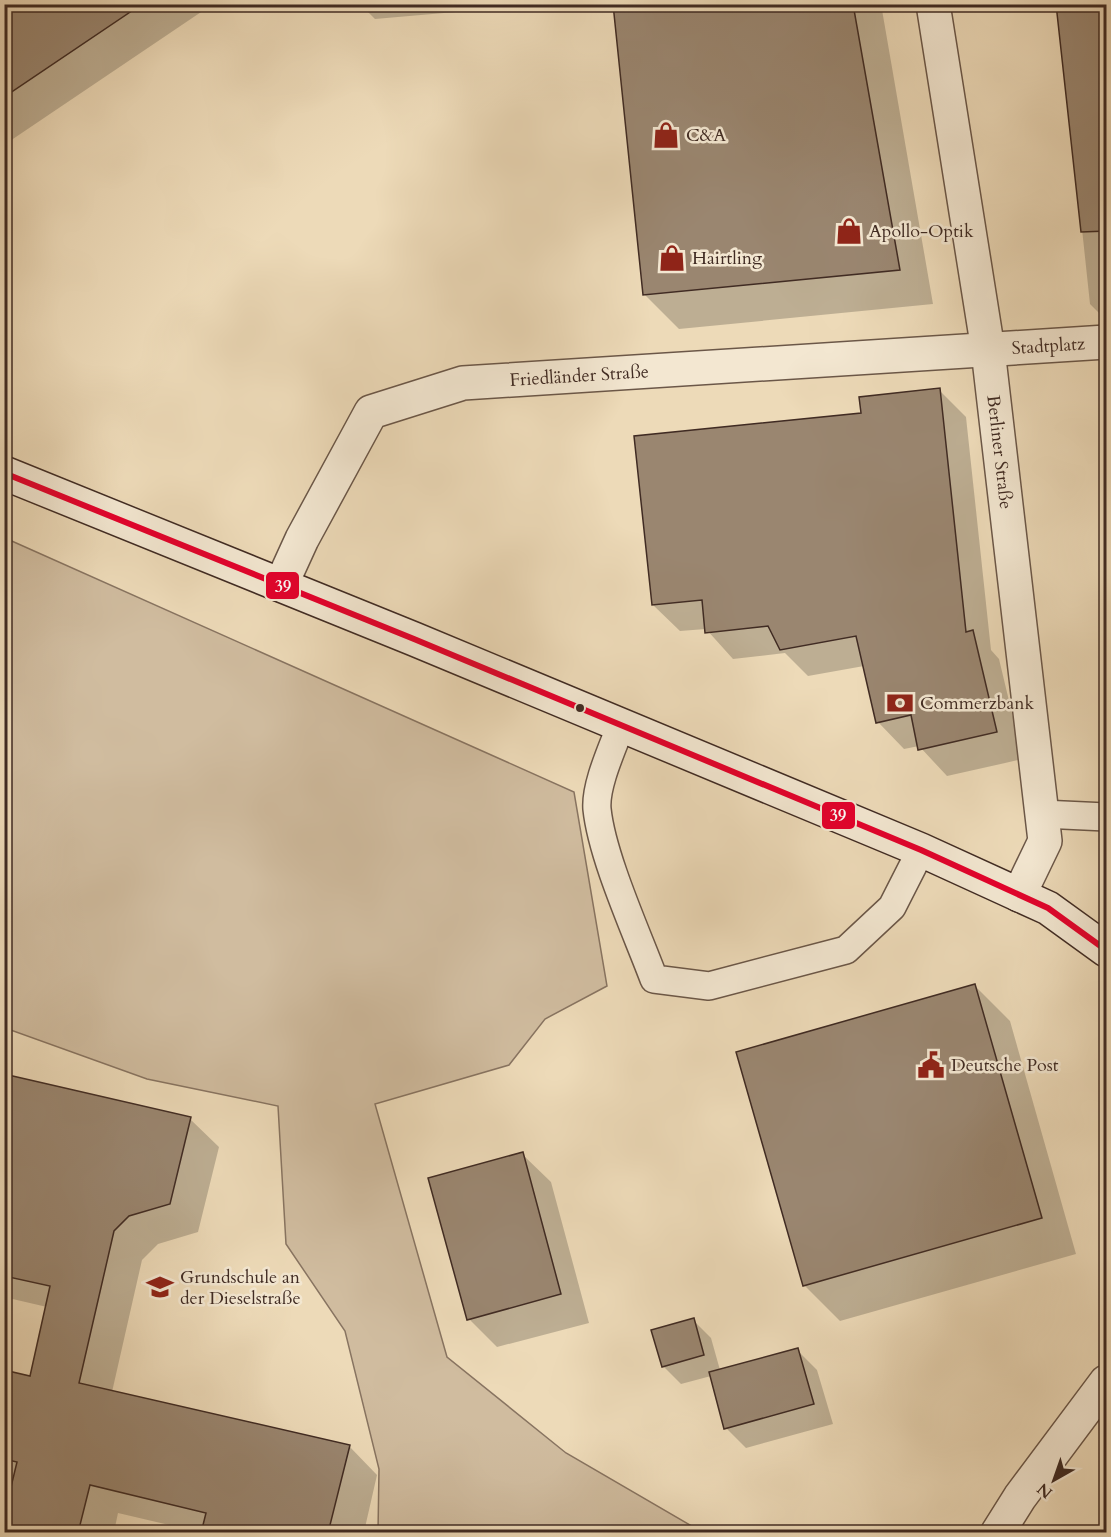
<svg xmlns="http://www.w3.org/2000/svg" width="1111" height="1537" viewBox="0 0 1111 1537" font-family="Cardo,serif">
  <style>
    .green { fill: #d0bc9f; stroke: #887461; stroke-width: 1.5 }
    .shadow { fill: #0003 }
    .building { fill: #9a8670; stroke: #402b23; stroke-width: 1.5 }
    .lines { fill: none; stroke-linecap: round; stroke-linejoin: round }
    .lane-casing { stroke: #6b5748; stroke-width: 30 }
    .street-casing { stroke: #6b5748; stroke-width: 36 }
    .secondary-casing { stroke: #402b23; stroke-width: 36 }
    .lane { stroke: #f3e7d1; stroke-width: 27 }
    .street { stroke: #f3e7d1; stroke-width: 33 }
    .secondary { stroke: #f3e7d1; stroke-width: 33 }
    .bus-1-casing { stroke: #f3e7d1; stroke-width: 10 }
    .bus-1 { stroke: #e4002b; stroke-width: 6 }
    .bus-dot { fill: #402b23; stroke: #f3e7d1; stroke-width: 2 }
    .labels { text-anchor: middle; stroke-width: 5; stroke-linejoin: round; paint-order: stroke }
    .poi-label { font-size: 18px; fill: #402b23; stroke: #f3e7d1; text-anchor: start }
    .street-label { font-size: 18px; fill: #402b23; stroke: #f3e7d1 }
    .line-badge { stroke: #f3e7d1; stroke-width: 2 }
    .badge-label { font-size: 16px; text-anchor: middle; font-weight: bold; fill: #fff }
  </style>
  <rect width="100%" height="100%" fill="#eddab8"/>
  <filter id="stains"><feTurbulence type="fractalNoise" baseFrequency=".00333" numOctaves="4"/><feColorMatrix values="0 0 0 0 .2 0 0 0 0 .09 0 0 0 0 .02 0 0 0 .5 -.17"/></filter>
  <radialGradient id="worn" r=".72"><stop offset=".6" stop-color="#630" stop-opacity="0"/><stop offset="1" stop-color="#630" stop-opacity=".3"/></radialGradient>
  <path class="green" d="M5 538 574 792 607 986 545 1019 509 1065 375 1104 447 1357 566 1453 702 1532H378L379 1469 345 1331 286 1244 278 1106 147 1079 5 1028Z"/>
  <path class="shadow" d="M4 4H213L4 145Z
    M360 4H546L375 19Z
    M615 4H881L933 304 679 329 644 294Z
    M1058 4H1106V320L1090 304Z
    M939 390 966 417 991 650 999 659 1023 759 947 776 919 746 904 749 878 722 864 666 808 676 785 653 733 659 706 629 680 631 653 605 863 414Z
    M975 986 1010 1021 1076 1254 840 1321 804 1285Z
    M4 1075 190 1119 219 1147 198 1232 158 1244 142 1260 112 1392 349 1446 377 1475 364 1532H199L118 1513 114 1532H4L14 1482 4 1480V1372L31 1378 47 1307 4 1297Z
    M522 1154 551 1182 589 1323 497 1347 469 1319Z
    M693 1320 711 1338 720 1370 797 1350 817 1370 833 1424 746 1448 726 1428 711 1376 681 1384 663 1366Z"/>
  <path class="building" d="M4 4H142L4 97Z
    M613 4H853L900 270 643 295Z
    M1056 4H1107V231L1081 232Z
    M940 388 966 632 973 630 997 732 918 750 911 715 876 723 856 636 780 650 768 626 705 633 702 600 652 605 634 436 861 413 859 397Z
    M975 984 1042 1218 803 1286 736 1052Z
    M4 1074 191 1117 170 1204 129 1216 114 1231 79 1383 350 1445 328 1533H201L206 1513 90 1485 78 1533H4V1516L17 1462 4 1459V1370L30 1376 50 1286 4 1276Z
    M523 1152 561 1294 467 1320 428 1178Z
    M694 1318 704 1355 662 1367 651 1330Z
    M798 1348 814 1404 724 1429 709 1372Z"/>
  <g class="lines">
    <defs>
      <path id="lane" d="M621 725C613 747 595 785 597 809 602 857 636 931 654 979L709 986 846 950 892 907 921 850
        M1042 814 1106 817"/>
      <g id="street">
        <path id="s1" d="M933 4 988 350 1045 841 1019 895"/>
        <path id="s2" d="M281 585 302 539 371 412 463 383 1106 342"/>
        <path d="M998 1532 1020 1497 1106 1382"/>
      </g>
      <path id="secondary" d="M4 473 414 639 921 850 1048 908 1106 950"/>
    </defs>
    <use href="#lane" class="lane-casing"/>
    <use href="#street" class="street-casing"/>
    <use href="#secondary" class="secondary-casing"/>
    <use href="#lane" class="lane"/>
    <use href="#street" class="street"/>
    <use href="#secondary" class="secondary"/>
    <defs>
      <path id="bus-1" d="M4 473 414 639 921 850 1048 908 1106 950"/>
    </defs>
    <use href="#bus-1" class="bus-1-casing"/>
    <use href="#bus-1" class="bus-1"/>
  </g>
  <defs>
    <symbol id="shop-bare" viewBox="-9 -9 18 18"><path d="M-5-2.5h2.3a2.7 3.5 0 0 1 5.4 0H5L5.5 6h-11ZM-1.5-2.5h3a1.5 2.3 0 0 0-3 0Z" fill="#8f2418" stroke="#f3e7d1" stroke-width="2.5" paint-order="stroke"/></symbol>
    <symbol id="bank-bare" viewBox="-9 -9 18 18"><path d="M-6-4H6V4H-6ZM0-2.3a2.3 2.3 0 1 0 0 4.6a2.3 2.3 0 1 0 0-4.6Z" fill="#8f2418" stroke="#f3e7d1" stroke-width="2.5" paint-order="stroke"/></symbol>
    <symbol id="civic-bare" viewBox="-9 -9 18 18"><path d="M-.6-6.5H3V-4.5H.6V-3L4-1V1h2V6H-6V1h2V-1L-.6-3ZM-1.2 2.5V6h2.4V2.5Z" fill="#8f2418" stroke="#f3e7d1" stroke-width="2.5" paint-order="stroke"/></symbol>
    <symbol id="school-bare" viewBox="-9 -9 18 18"><path d="M0-5L7-2L0 1L-7-2ZM-4 1L0 2.5L4 1V4Q0 6-4 4Z" fill="#8f2418" stroke="#f3e7d1" stroke-width="2.5" paint-order="stroke"/></symbol>
  </defs>
  <g fill-rule="evenodd">
    <use href="#shop-bare" x="647" y="116" width="38" height="38"/>
    <use href="#shop-bare" x="830" y="212" width="38" height="38"/>
    <use href="#shop-bare" x="653" y="239" width="38" height="38"/>
    <use href="#bank-bare" x="881" y="684" width="38" height="38"/>
    <use href="#civic-bare" x="912" y="1046" width="38" height="38"/>
    <use href="#school-bare" x="141" y="1268" width="38" height="38"/>
  </g>
  <circle class="bus-dot" cx="580" cy="708" r="5"/>
  <g class="labels">
    <g class="poi-label">
      <text x="686" y="141">C&amp;A</text>
      <text x="869" y="237">Apollo-Optik</text>
      <text x="692" y="264">Hairtling</text>
      <text x="920" y="709">Commerzbank</text>
      <text x="951" y="1071">Deutsche Post</text>
      <text x="180" y="1283">Grundschule an<tspan x="180" dy="21">der Dieselstraße</tspan></text>
    </g>
    <g class="street-label">
      <text dy="6" stroke="none"><textPath href="#s2" startOffset="878">Stadtplatz</textPath></text>
      <text dy="6" stroke="none"><textPath href="#s2" startOffset="408">Friedländer Straße</textPath></text>
      <text dy="6" stroke="none"><textPath href="#s1" startOffset="453">Berliner Straße</textPath></text>
    </g>
  </g>
  <g class="line-badge">
    <rect x="265" y="571" width="35" height="29" rx="6" fill="#e4002b"/>
    <rect x="821" y="801" width="35" height="29" rx="6" fill="#e4002b"/>
  </g>
  <g class="badge-label">
    <text x="283" y="592">39</text>
    <text x="838" y="821">39</text>
  </g>
  <rect width="1111" height="1537" fill="none" stroke="#eddab8" stroke-width="24"/>
  <rect x="6" y="6" width="1099" height="1525" fill="none" stroke="#402b23" stroke-width="3"/>
  <rect x="12" y="12" width="1087" height="1513" fill="none" stroke="#402b23" stroke-width="1.5"/>
  <g transform="translate(1054 1480) rotate(220)" stroke="#f3e7d1" stroke-width="4.5" paint-order="stroke">
  <path d="M0-4.5L10 22L0 15L-10 22Z" fill="#402b23"/>
  <text y="-9" font-size="16" font-weight="bold" text-anchor="middle" fill="#402b23">N</text>
  </g>
  <rect width="100%" height="100%" filter="url(#stains)"/>
  <rect width="100%" height="100%" fill="url(#worn)"/>
</svg>
